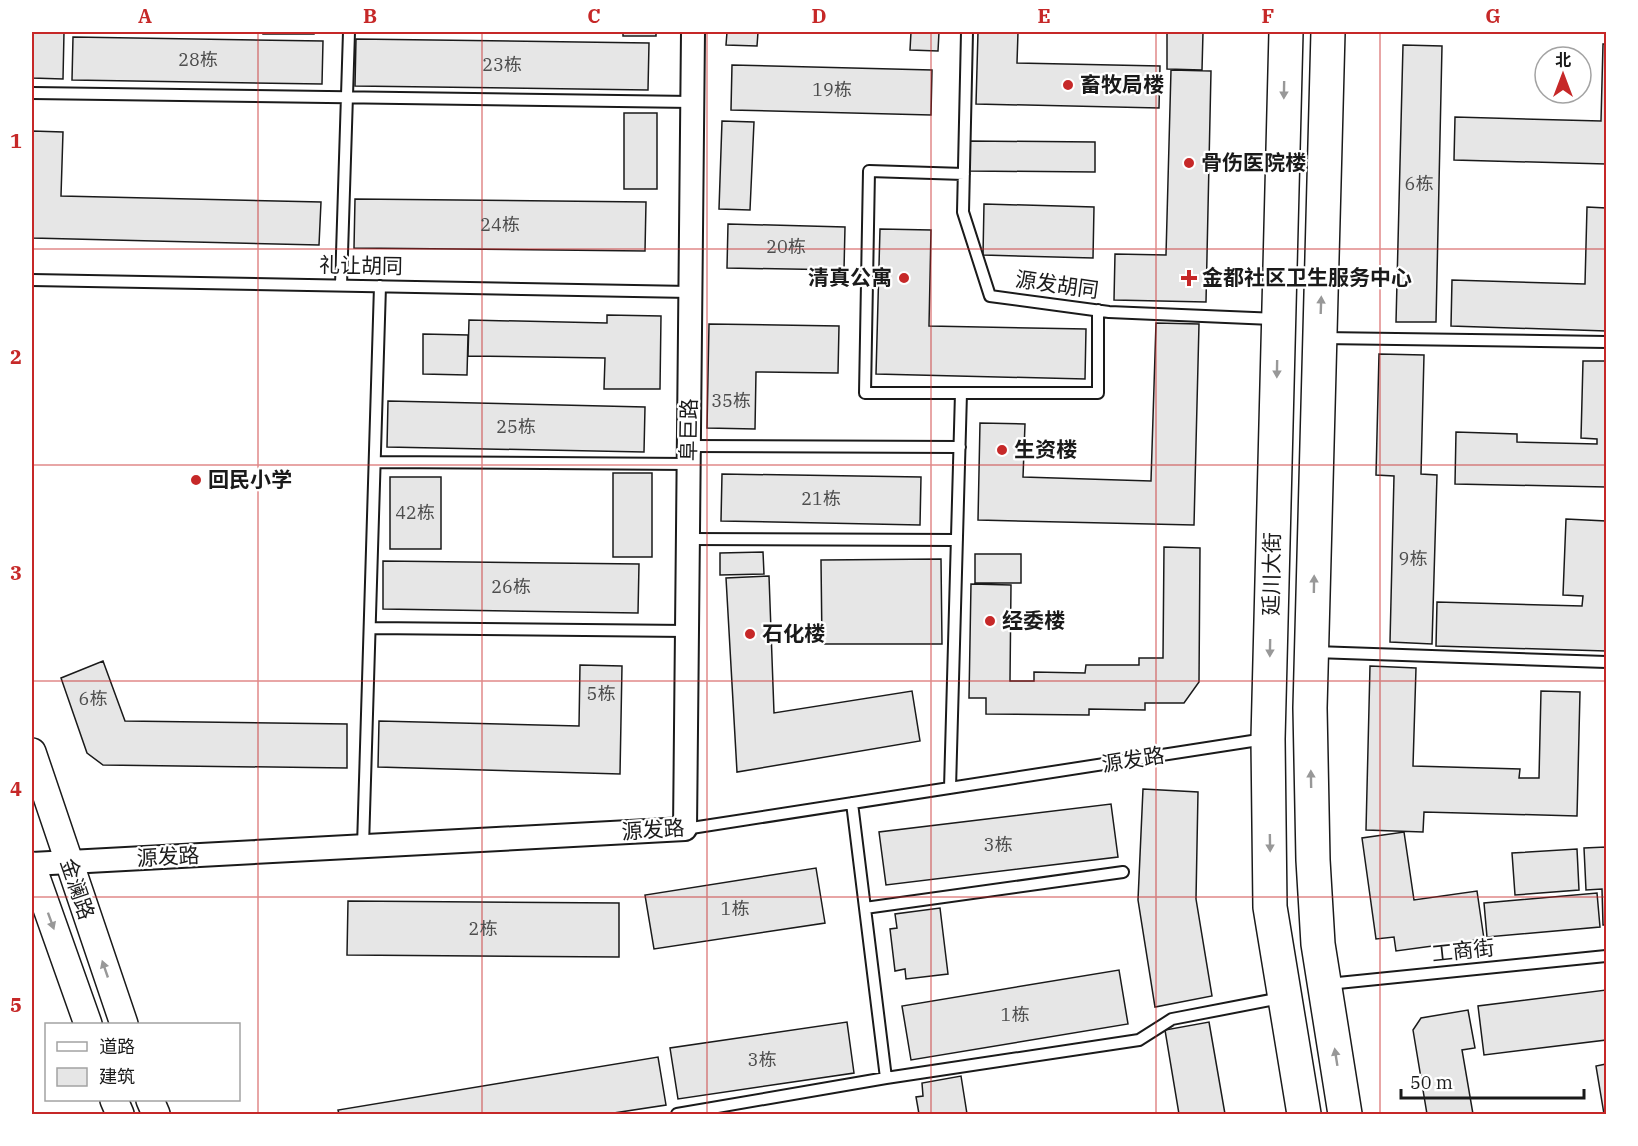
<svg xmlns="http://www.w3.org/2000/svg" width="1638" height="1146" viewBox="0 0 1638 1146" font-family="'IBM Plex Serif','Noto Sans SC',serif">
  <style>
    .building { fill: #e6e6e6; stroke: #1a1a1a; stroke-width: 1.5 }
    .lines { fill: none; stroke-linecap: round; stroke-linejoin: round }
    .service-casing { stroke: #1a1a1a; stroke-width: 14 }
    .minor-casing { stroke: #1a1a1a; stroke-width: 26 }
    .tertiary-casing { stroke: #1a1a1a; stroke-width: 30 }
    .primary-casing { stroke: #1a1a1a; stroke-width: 36 }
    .service { stroke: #fff; stroke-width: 10 }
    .minor { stroke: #fff; stroke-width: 22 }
    .tertiary { stroke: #fff; stroke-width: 27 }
    .primary { stroke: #fff; stroke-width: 33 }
    .oneway { fill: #989898 }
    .grid { fill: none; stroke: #c62828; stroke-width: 1.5; stroke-opacity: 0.55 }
    .poi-dot { fill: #c62828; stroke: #fff; stroke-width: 2 }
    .labels { text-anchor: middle; stroke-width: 4.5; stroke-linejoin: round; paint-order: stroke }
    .number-label { font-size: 18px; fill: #4d4d4d }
    .poi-label { font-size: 21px; font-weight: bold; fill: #1a1a1a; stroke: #fff; text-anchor: start }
    .street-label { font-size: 21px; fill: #1a1a1a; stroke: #fff }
    .neatline { fill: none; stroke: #c62828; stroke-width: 2 }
    .grid-label { font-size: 20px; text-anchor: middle; font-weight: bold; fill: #c62828 }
  </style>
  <rect width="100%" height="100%" fill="#fff"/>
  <path class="building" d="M32 32H64L63 79 32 78Z
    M263 32H314V34H263Z
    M623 32H656V36H623Z
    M727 32H758L757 46 726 45Z
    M911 32H939L938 51 910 50Z
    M978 32H1018L1017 63 1160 66 1159 108 976 104Z
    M1167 32H1203L1202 70 1167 69Z
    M73 37 323 41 322 84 72 80Z
    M356 39 649 43 648 90 355 86Z
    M1603 44H1606V164L1454 160 1455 117 1601 121Z
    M1403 45 1442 46 1436 322H1396Z
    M732 65 932 70 931 115 731 110Z
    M1171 70 1211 71 1206 302 1114 300 1115 254 1166 255Z
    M624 113H657V189H624Z
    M722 121 754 122 750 210 719 209Z
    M32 131 63 132 61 196 321 202 319 245 32 238Z
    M969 141 1095 142V172L969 171Z
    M355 199 646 202 645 251 354 248Z
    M984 204 1094 207 1093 258 983 255Z
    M1587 207 1606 208V331L1451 326 1452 280 1585 284Z
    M728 224 845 227 844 270 727 268Z
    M880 229 931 230 929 326 1086 329 1085 379 876 374Z
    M607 315 661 316 660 389H604L605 358 468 356 469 320 607 323Z
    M1156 323 1199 324 1194 525 978 520 980 423 1025 424 1023 477 1151 481Z
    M709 324 839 326 838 373 756 372 755 429 707 428Z
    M423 334 468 335 467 375 423 374Z
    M1379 354 1424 355 1421 474 1437 475 1432 644 1390 642 1394 476 1376 475Z
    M1583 361H1606V487L1455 484 1456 432 1517 434V442L1597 444V439L1581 438Z
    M388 401 645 407 644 452 387 447Z
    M613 473H652V557H613Z
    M722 474 921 477 920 525 721 521Z
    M390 477H441V549H390Z
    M1566 519 1606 521V651L1436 646 1437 602 1582 606 1583 596 1563 595Z
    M1164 547 1200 548 1199 682 1184 703H1145V710L1089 709V715L986 714V698H969L971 584 1011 585 1010 681H1034V672L1085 673 1086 665H1139V658H1163Z
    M763 552 764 574 720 575V553Z
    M975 554H1021V583H975Z
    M941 559 942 644H822L821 560Z
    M383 561 639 564 638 613 383 609Z
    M769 576 774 713 912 691 920 741 737 772 726 578Z
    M103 661 125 721 347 724V768L103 765 87 753 61 678Z
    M580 665 622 666 620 774 378 767 379 721 579 726Z
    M1370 666 1416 668 1413 766 1520 769 1519 778H1539L1541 691 1580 692 1577 816 1424 812 1423 832 1366 830Z
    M1143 789 1198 792 1196 899 1212 996 1155 1007 1138 900Z
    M1111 804 1118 857 886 885 879 832Z
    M1404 832 1414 900 1477 891 1484 939 1396 951 1394 937 1376 939 1362 838Z
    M1606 847V925H1603L1602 889 1586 890 1584 848Z
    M1577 849 1579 890 1515 895 1512 853Z
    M816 868 825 923 654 949 645 895Z
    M1597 893 1600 927 1487 937 1484 903Z
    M348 901 619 903V957L347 955Z
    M940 908 948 974 906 979 905 969 895 971 890 929 897 928 895 914Z
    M1119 970 1128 1024 911 1060 902 1006Z
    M1606 990V1040L1484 1055 1478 1006Z
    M1468 1010 1475 1048 1462 1050 1473 1114H1427L1413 1030 1421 1018Z
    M847 1022 854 1073 678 1099 670 1048Z
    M1209 1022 1225 1114H1179L1165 1030Z
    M658 1057 666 1105 607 1114H339L338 1110Z
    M1606 1064V1114H1604L1596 1066Z
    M961 1076 967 1114H919L916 1097 923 1096 922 1083Z"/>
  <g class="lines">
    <defs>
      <path id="service" d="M967 32 963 212 990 296 1109 312 1275 319
        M32 93 692 102
        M964 174 869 171 865 393H1098V310
        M32 280 690 292
        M341 285 349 32
        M1322 338 1606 342
        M689 446 960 447
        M375 462 689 464
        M688 539 957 540
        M370 628 687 631
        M1315 652 1606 662
        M950 788 961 393
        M852 803 886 1078
        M685 829 1265 739
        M363 846 380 286
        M865 908 1123 872
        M1328 984 1606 956
        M677 1114 886 1078 1139 1040 1172 1019 1281 998"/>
      <path id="minor" d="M32 864 685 829 693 32"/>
      <path id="tertiary" d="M32 752 124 1024
        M32 866 88 1024
        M114 1100 120 1114
        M150 1100 156 1114"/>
      <path id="primary" d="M1286 32 1268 739 1270 907 1304 1114
        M1328 32 1310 708 1313 860 1318 944 1345 1114"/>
    </defs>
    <use href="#service" class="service-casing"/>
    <use href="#minor" class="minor-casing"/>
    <use href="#tertiary" class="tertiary-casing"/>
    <use href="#primary" class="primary-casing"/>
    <use href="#service" class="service"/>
    <use href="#minor" class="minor"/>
    <use href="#tertiary" class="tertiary"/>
    <use href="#primary" class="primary"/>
  </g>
  <defs><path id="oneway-solid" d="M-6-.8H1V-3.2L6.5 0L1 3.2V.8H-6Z" transform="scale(1.5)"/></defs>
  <g class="oneway">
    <use href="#oneway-solid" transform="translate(1284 90) rotate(91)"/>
    <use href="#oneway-solid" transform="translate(1321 305) rotate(-88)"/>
    <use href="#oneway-solid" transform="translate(1277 369) rotate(91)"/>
    <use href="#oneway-solid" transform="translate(1314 584) rotate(-89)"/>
    <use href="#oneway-solid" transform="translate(1270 648) rotate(91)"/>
    <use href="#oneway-solid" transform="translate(1311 779) rotate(-91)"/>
    <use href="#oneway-solid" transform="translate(1270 843) rotate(89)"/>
    <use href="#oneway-solid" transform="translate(51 921) rotate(70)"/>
    <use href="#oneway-solid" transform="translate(105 969) rotate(-109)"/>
    <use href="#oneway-solid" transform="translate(1336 1057) rotate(-99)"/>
  </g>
  <path class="grid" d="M258 32V1114M482 32V1114M707 32V1114M931 32V1114M1156 32V1114M1380 32V1114M32 249H1606M32 465H1606M32 681H1606M32 897H1606"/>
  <g class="poi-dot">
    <circle cx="1068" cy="85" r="6"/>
    <circle cx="1189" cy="163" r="6"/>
    <circle cx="904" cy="278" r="6"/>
    <path d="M1186 269h6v6h6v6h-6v6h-6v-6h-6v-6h6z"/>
    <circle cx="1002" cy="450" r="6"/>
    <circle cx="196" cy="480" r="6"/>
    <circle cx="990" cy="621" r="6"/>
    <circle cx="750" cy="634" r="6"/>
  </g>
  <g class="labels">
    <g class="number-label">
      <text x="198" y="66">28栋</text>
      <text x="502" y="71">23栋</text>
      <text x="832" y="96">19栋</text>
      <text x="1419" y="190">6栋</text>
      <text x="500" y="231">24栋</text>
      <text x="786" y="253">20栋</text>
      <text x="731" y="407">35栋</text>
      <text x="516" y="433">25栋</text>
      <text x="821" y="505">21栋</text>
      <text x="415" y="519">42栋</text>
      <text x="1413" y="565">9栋</text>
      <text x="511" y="593">26栋</text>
      <text x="601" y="700">5栋</text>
      <text x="93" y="705">6栋</text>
      <text x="998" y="851">3栋</text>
      <text x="735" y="915">1栋</text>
      <text x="483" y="935">2栋</text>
      <text x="1015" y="1021">1栋</text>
      <text x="762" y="1066">3栋</text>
    </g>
    <g class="poi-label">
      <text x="1080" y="92">畜牧局楼</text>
      <text x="1201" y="170">骨伤医院楼</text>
      <text x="892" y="285" text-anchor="end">清真公寓</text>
      <text x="1202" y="285">金都社区卫生服务中心</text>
      <text x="1014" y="457">生资楼</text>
      <text x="208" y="487">回民小学</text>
      <text x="1002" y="628">经委楼</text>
      <text x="762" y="641">石化楼</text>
    </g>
    <g class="street-label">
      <text transform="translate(361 266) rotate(1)" y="7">礼让胡同</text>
      <text transform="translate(1057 285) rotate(8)" y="7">源发胡同</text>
      <text transform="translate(689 430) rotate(-89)" y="7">阜巨路</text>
      <text transform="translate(1272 574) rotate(-89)" y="7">延川大街</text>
      <text transform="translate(1133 760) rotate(-9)" y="7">源发路</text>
      <text transform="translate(653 830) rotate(-4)" y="7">源发路</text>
      <text transform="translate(168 857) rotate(-3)" y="7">源发路</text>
      <text transform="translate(77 889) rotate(71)" y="7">金澜路</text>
      <text transform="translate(1463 951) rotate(-6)" y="7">工商街</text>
    </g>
  </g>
  <rect width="1638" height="1146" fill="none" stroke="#ffffff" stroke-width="66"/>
  <rect x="45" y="1023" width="195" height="78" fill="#ffffff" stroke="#a3a3a3" stroke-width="1.5"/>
  <rect x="57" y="1042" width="30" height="9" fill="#ffffff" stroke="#a3a3a3" stroke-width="1.5"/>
  <text x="99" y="1053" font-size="18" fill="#1a1a1a">道路</text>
  <rect x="57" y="1068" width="30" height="18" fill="#e6e6e6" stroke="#a3a3a3" stroke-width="1.5"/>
  <text x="99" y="1083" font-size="18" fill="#1a1a1a">建筑</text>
  <g transform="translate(1563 75)"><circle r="28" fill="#ffffff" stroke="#a3a3a3" stroke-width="1.5"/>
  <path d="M0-4.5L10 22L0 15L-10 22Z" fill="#c62828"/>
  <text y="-9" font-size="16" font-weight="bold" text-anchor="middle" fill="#1a1a1a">北</text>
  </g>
  <path d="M1401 1089v9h183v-9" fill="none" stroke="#1a1a1a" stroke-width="3"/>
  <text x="1410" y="1089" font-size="18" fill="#1a1a1a" stroke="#ffffff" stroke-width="4.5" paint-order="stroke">50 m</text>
  <rect x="33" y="33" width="1572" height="1080" class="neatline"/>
  <g class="grid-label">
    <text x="145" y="23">A</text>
    <text x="370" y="23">B</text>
    <text x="594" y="23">C</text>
    <text x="819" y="23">D</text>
    <text x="1044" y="23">E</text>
    <text x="1268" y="23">F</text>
    <text x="1493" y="23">G</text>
    <text x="16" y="148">1</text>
    <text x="16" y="364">2</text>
    <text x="16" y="580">3</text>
    <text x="16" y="796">4</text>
    <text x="16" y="1012">5</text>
  </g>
</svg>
